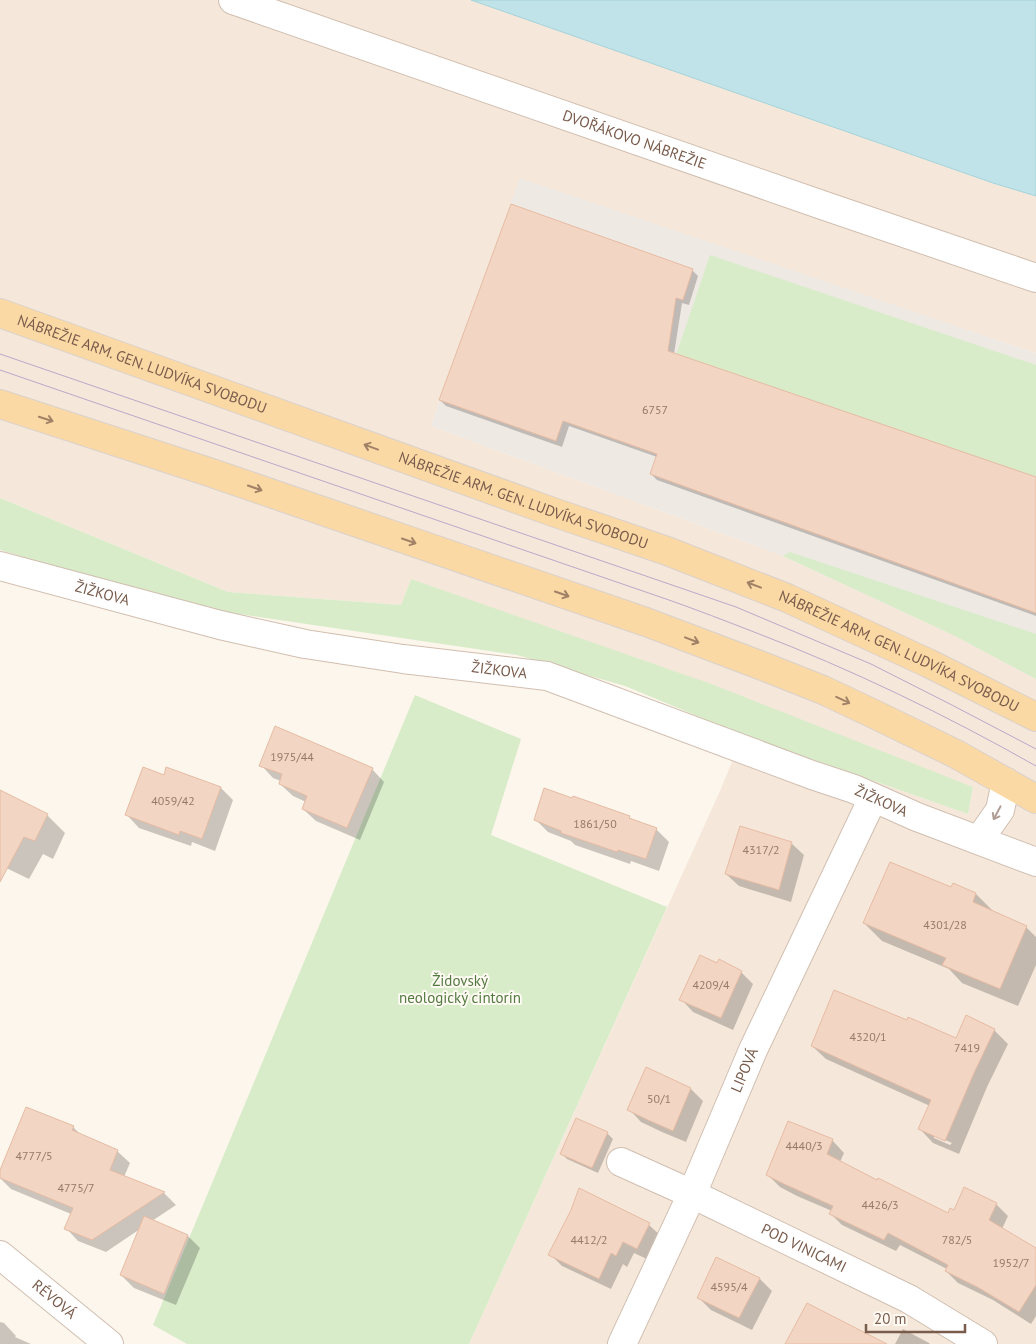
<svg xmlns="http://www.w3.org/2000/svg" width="1036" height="1344" viewBox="0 0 1036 1344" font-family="'PT Sans',sans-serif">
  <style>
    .residential { fill: #f5e8da }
    .industrial { fill: #efe9e4 }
    .green { fill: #d8ecc9 }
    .water { fill: #bfe3e8; stroke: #a5d3da }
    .shadow { fill: #0003; fill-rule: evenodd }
    .building { fill: #f3d5c3; stroke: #e6bba3 }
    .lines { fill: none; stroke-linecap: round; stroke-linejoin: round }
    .minor-casing { stroke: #d1beb0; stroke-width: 30 }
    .major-casing { stroke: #dad1cd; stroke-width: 30 }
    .minor { stroke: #fff; stroke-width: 28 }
    .major { stroke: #fbd9a5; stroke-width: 28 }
    .tram { stroke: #b9a8c9; stroke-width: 1 }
    .oneway { stroke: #a18267 }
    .oneway2 { stroke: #af9d94 }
    .labels { text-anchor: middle; stroke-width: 4; stroke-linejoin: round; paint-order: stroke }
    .number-label { font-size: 12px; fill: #987a6a }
    .street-label { font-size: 15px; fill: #7a5c4d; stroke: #fffaf3 }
    .park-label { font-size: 15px; fill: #537a41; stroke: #fffaf3 }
  </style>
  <rect width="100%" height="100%" fill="#fdf6ec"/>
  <path class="residential" d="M0 0H471L993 183 1036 196V353L521 179 446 381 431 426 783 556 953 635 1036 679V1344H469L720 791 743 735 968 814 973 787 411 579 401 605 228 592 0 498Z"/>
  <path class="industrial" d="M520 178 1036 353V679L953 635 783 556 431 426 446 381Z"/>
  <path class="green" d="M710 255 1036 365V477L676 355Z
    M0 498 228 592 401 605 411 579 714 685 973 787 968 814 743 735 625 686 517 655 205 609 0 550Z
    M790 552 1036 634V679L953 635 783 556Z
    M415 695 521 739 491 835 667 907 469 1344H187L153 1325Z"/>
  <path class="water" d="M471 0H1036V196L993 183Z"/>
  <path class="shadow" d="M692 270 698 276 689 305 682 303 674 354 1036 478V616L657 480 651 474 657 457 569 426 562 447 446 406 440 400Z
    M261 765 372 769 384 782 360 840 316 821 303 809 306 802 293 796 280 784 281 781 273 778Z
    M165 777 221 788 233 800 215 851 192 842 191 846 139 828 127 815Z
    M0 792 47 815 65 833 53 859 43 854 29 879 0 865Z
    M629 817 633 821 656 829 669 842 659 871 631 861 630 864 575 845 571 841 548 832 535 819Z
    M791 843 804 855 791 902 739 886 726 874Z
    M951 889 976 894 994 912 1026 927 1036 937V965L1018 1006 962 983 949 969 882 941 864 923Z
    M718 964 741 972 753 984 733 1030 693 1012 681 999Z
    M994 1030 1008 1044 987 1087 959 1154 933 1143 920 1129 930 1106 826 1059 812 1046 957 1040ZM934 1135 952 1143 950 1145 934 1138Z
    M646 1069 691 1089 703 1101 686 1142 662 1132 641 1122 629 1109Z
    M27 1108 73 1127 81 1135 117 1151 130 1163 124 1177 164 1193 176 1205 152 1221 188 1236 200 1248 176 1305 134 1288 121 1275 140 1229 106 1252 78 1241 66 1228 71 1214 11 1189 0 1178V1173Z
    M607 1133 613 1139 598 1173 567 1159 561 1153Z
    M832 1140 844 1153 840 1162 948 1215 954 1212 996 1204 1008 1216 1002 1229 1036 1250V1316L1031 1324 993 1300 958 1283 946 1271 947 1269 900 1245 896 1251 842 1225 830 1213 832 1211 797 1196 780 1187 768 1175Z
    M580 1190 649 1225 661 1236 649 1260 634 1253 627 1267 623 1264 611 1289 562 1266 550 1254 572 1210Z
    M717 1258 760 1279 772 1291 752 1330 711 1310 699 1298Z
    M0 1322 4 1323 16 1336 15 1337 31 1344H0Z
    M903 1329 929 1343 930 1344H895Z"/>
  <path class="building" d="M511 204 693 269 683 300 676 298 668 351 1036 477V613L650 474 657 454 563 421 556 441 439 400Z
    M275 726 373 768 347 828 302 809 307 796 279 784 282 774 259 766Z
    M143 767 164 775 166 767 221 787 202 839 180 831 179 835 125 815Z
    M544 788 572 798 573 796 630 816 629 818 657 828 646 859 618 850 617 852 561 833V831L534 820Z
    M0 790 48 814 35 841 24 837 0 882Z
    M740 826 792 842 779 890 725 874Z
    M890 862 951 887 953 883 976 893 973 902 1027 926 1000 989 942 965 946 958 863 923Z
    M700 955 717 963 719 959 742 971 721 1018 679 1000Z
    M834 990 907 1020 908 1017 956 1038 966 1015 995 1029 974 1073 945 1141 918 1129 931 1100 811 1046Z
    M646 1067 691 1088 673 1131 648 1120 627 1110Z
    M26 1107 74 1126 72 1130 118 1150 110 1170 165 1192 92 1240 64 1229 73 1208 0 1178V1170Z
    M576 1118 608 1132 592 1168 560 1154Z
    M788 1121 833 1139 827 1154 877 1180 878 1178 948 1213 950 1208 954 1210 964 1187 997 1203 989 1220 1036 1248V1285L1019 1312 979 1288 945 1271 948 1265 888 1233 884 1240 829 1214 833 1206 784 1184 766 1175Z
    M579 1188 650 1223 637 1249 623 1242 616 1256 611 1253 599 1279 548 1255 571 1210Z
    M144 1216 188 1235 164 1294 120 1275Z
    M716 1257 760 1278 739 1318 697 1298Z
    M807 1303 887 1344H785Z"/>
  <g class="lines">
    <defs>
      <g id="minor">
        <path id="s1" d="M233 0 825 206 1036 278"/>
        <path id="s2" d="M0 566 220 625 305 644 403 659 547 676 812 775 854 789 917 817 1036 862"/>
        <path d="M979 840 1000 810 1006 782"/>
        <path id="s3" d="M621 1162 692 1194 909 1299 983 1344"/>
        <path id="s4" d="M0 1255 109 1344"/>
        <path id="s5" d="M622 1344 692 1194 753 1050 873 798"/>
      </g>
      <g id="major">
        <path id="s6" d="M0 313 553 512 667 551 787 598 928 663 1036 717"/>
        <path d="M0 404 209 472 646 622 765 667 823 690 876 715 956 754 1036 799"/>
      </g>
    </defs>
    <use href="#minor" class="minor-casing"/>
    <use href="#major" class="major-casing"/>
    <use href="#minor" class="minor"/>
    <use href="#major" class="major"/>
    <path class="tram" d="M0 354 736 607 871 664 948 703 1036 749
      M0 370 669 600C697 610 726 621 754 632 851 669 946 715 1036 766"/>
  </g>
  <defs><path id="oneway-shaft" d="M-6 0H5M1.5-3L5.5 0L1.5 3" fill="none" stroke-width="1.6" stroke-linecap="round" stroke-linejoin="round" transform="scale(1.25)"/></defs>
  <g class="oneway">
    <use href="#oneway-shaft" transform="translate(46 419) rotate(18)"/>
    <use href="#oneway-shaft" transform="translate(371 447) rotate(-160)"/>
    <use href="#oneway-shaft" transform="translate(255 488) rotate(19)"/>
    <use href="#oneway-shaft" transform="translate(409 541) rotate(19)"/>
    <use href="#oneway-shaft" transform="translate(754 585) rotate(-159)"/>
    <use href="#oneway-shaft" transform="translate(562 594) rotate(19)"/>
    <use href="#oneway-shaft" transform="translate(692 640) rotate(21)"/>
    <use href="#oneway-shaft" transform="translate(843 700) rotate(25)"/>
  </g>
  <use class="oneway2" href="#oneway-shaft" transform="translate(997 813) rotate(118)"/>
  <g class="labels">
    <g class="number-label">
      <text x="655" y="414">6757</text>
      <text x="292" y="761">1975/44</text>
      <text x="173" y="805">4059/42</text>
      <text x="595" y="828">1861/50</text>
      <text x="761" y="854">4317/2</text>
      <text x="945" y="929">4301/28</text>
      <text x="711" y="989">4209/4</text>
      <text x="868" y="1041">4320/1</text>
      <text x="967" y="1052">7419</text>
      <text x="659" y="1103">50/1</text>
      <text x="804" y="1150">4440/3</text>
      <text x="34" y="1160">4777/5</text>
      <text x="76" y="1192">4775/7</text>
      <text x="880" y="1209">4426/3</text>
      <text x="589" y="1244">4412/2</text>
      <text x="957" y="1244">782/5</text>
      <text x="1011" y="1267">1952/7</text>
      <text x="729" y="1291">4595/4</text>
    </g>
    <g class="street-label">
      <text dy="5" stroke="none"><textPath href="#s1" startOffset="425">DVOŘÁKOVO NÁBREŽIE</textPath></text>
      <text dy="5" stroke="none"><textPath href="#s6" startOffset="151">NÁBREŽIE ARM. GEN. LUDVÍKA SVOBODU</textPath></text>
      <text dy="5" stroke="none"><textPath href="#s6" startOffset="556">NÁBREŽIE ARM. GEN. LUDVÍKA SVOBODU</textPath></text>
      <text dy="5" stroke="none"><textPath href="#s2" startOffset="106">ŽIŽKOVA</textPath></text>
      <text dy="5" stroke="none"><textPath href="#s6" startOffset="961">NÁBREŽIE ARM. GEN. LUDVÍKA SVOBODU</textPath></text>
      <text dy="5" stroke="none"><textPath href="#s2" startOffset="511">ŽIŽKOVA</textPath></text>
      <text dy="5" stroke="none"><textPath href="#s2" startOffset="916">ŽIŽKOVA</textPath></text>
      <text dy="5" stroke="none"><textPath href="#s5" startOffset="300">LIPOVÁ</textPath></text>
      <text dy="5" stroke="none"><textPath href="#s3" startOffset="202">POD VINICAMI</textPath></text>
      <text dy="5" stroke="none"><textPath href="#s4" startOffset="70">RÉVOVÁ</textPath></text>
    </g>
    <g class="park-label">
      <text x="460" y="986">Židovský<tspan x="460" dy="17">neologický cintorín</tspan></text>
    </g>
  </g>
  <path d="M866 1324v8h99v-8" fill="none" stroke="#7a5c4d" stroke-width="2.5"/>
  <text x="874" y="1324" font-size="15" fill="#7a5c4d" stroke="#fffaf3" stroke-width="4" paint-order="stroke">20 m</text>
</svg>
